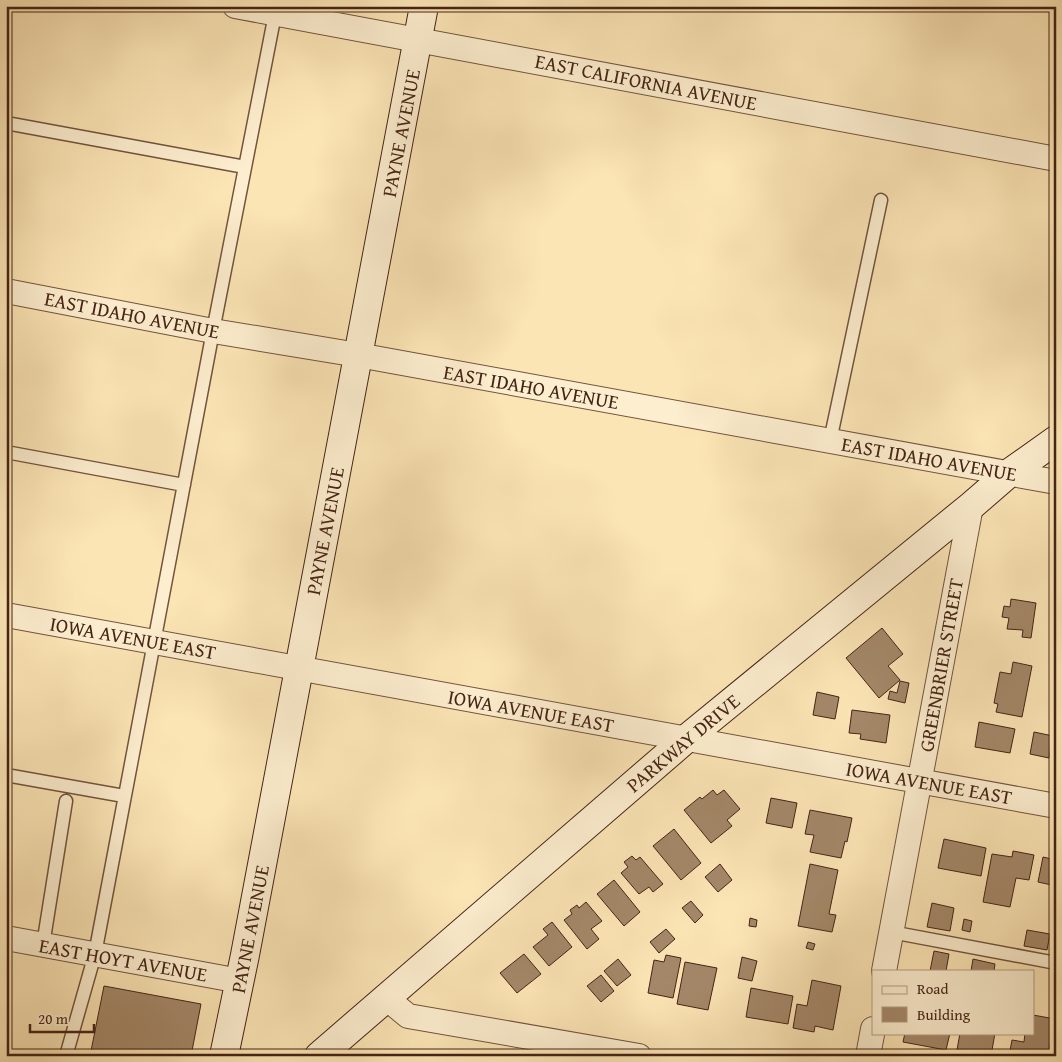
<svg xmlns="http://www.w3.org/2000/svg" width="1062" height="1062" viewBox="0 0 1062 1062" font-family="'Gentium Book Plus',serif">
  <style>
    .building { fill: #a48869; stroke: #452416 }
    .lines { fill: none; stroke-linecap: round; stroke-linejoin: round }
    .lane-casing { stroke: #73543e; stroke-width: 15 }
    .street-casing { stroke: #73543e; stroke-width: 26 }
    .secondary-casing { stroke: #452416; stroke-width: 30 }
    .lane { stroke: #fdeecf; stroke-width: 12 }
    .street { stroke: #fdeecf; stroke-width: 24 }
    .secondary { stroke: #fdeecf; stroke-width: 28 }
    .labels { text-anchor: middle; stroke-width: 4; stroke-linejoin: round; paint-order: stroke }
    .street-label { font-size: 20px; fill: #452416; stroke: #fdeecf }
  </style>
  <rect width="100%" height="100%" fill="#fce5b5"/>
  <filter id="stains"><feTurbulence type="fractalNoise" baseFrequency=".004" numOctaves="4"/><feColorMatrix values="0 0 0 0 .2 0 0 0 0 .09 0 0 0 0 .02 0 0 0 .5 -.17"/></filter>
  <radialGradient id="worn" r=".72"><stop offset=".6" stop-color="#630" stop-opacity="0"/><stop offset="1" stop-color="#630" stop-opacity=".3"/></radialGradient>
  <path class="building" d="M1011 599 1036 603 1031 638 1022 637 1023 630 1007 629 1009 618 1002 617 1004 606 1010 607Z
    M882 628 903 654 888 666 900 680 879 698 846 658Z
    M1013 662 1032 666 1022 717 996 712 998 704 994 703 1000 672 1011 674Z
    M900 681 909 683 905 703 888 699 890 691 897 693Z
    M817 692 839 697 835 719 813 715Z
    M852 710 890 715 886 743 860 739 861 734 849 733Z
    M979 722 1015 729 1010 753 975 747Z
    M1034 732 1053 736 1049 758 1030 754Z
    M713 790 717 795 724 790 740 809 727 820 732 826 711 843 684 810 700 797 702 799Z
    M771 798 797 803 792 828 766 823Z
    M810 810 852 818 847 842 845 841 841 858 810 852 814 835 805 834Z
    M674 829 701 863 681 880 653 846Z
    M944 839 986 848 981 876 938 868Z
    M1013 851 1034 855 1029 880 1016 878 1010 907 983 902 992 854 1012 857Z
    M632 856 636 860 640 857 663 884 653 892 649 887 639 894 621 873 628 867 624 862Z
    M1043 857 1056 860V886L1038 882Z
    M720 864 732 880 718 892 705 877Z
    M810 864 838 870 829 914 836 915 832 932 798 926Z
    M614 880 640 912 624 926 597 894Z
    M691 901 703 915 695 923 682 908Z
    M586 902 602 921 591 929 599 939 587 949 564 920 572 914 570 910 577 905 579 908Z
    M932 903 954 908 950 931 927 927Z
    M750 918 757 920 756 927 749 926Z
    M964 919 972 921 970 932 962 930Z
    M552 922 572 947 549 966 533 947 548 935 543 929Z
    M666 929 675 939 659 953 650 942Z
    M1027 930 1050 934 1047 950 1024 946Z
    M808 942 815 944 813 950 806 948Z
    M934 951 949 954 946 971H930Z
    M524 954 541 974 517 993 500 973Z
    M666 955 681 958 673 998 648 993 654 960 664 962Z
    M742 957 757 961 752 981 738 978Z
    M618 959 631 975 617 986 604 971Z
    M973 959 995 964 994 971H971Z
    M685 962 717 968 708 1010 677 1004Z
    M601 975 614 991 601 1002 587 986Z
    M812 980 841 986 833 1030 815 1026 814 1032 793 1028 797 1004 807 1006Z
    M104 986 201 1004 191 1056H90Z
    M751 988 793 996 788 1024 746 1017Z
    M1033 1015 1055 1019 1048 1056H1009L1012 1040 1024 1042 1025 1033H1033Z
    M905 1033H950L946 1050 903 1042Z
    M960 1033H995L991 1056 977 1054V1056H970V1052L957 1050Z"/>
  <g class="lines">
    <defs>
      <path id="lane" d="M6 123 245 167
        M830 441 881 200
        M6 452 184 485
        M6 775 124 796
        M891 932 1056 963
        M43 945 66 801
        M66 1056 95 954 213 331 276 9"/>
      <path id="street" d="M235 6 1056 159
        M6 291 213 331 358 355 1056 482
        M6 615 1056 806
        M6 938 240 981
        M884 971 971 506
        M385 997 408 1016 639 1056
        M868 1056 873 1029"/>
      <path id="secondary" d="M224 1056 245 955 424 6
        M319 1056 686 739 971 506 1008 474 1056 440"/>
    </defs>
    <use href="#lane" class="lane-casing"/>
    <use href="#street" class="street-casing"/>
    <use href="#secondary" class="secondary-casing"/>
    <use href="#lane" class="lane"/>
    <use href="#street" class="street"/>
    <use href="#secondary" class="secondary"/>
  </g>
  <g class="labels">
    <g class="street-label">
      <text transform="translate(646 82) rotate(11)" y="7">EAST CALIFORNIA AVENUE</text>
      <text transform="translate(401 133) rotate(-79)" y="7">PAYNE AVENUE</text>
      <text transform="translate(132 315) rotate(11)" y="7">EAST IDAHO AVENUE</text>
      <text transform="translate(531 387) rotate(10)" y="7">EAST IDAHO AVENUE</text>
      <text transform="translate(929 459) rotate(10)" y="7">EAST IDAHO AVENUE</text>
      <text transform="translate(325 531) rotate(-79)" y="7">PAYNE AVENUE</text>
      <text transform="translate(133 638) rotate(10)" y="7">IOWA AVENUE EAST</text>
      <text transform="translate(941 665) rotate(-80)" y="7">GREENBRIER STREET</text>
      <text transform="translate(531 711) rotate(10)" y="7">IOWA AVENUE EAST</text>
      <text transform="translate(683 743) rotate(-40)" y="7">PARKWAY DRIVE</text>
      <text transform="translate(929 783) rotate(10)" y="7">IOWA AVENUE EAST</text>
      <text transform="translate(250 929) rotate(-79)" y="7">PAYNE AVENUE</text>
      <text transform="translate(123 960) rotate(10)" y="7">EAST HOYT AVENUE</text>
    </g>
  </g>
  <rect width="1062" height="1062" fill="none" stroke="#fce5b5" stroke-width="25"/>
  <rect x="8" y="8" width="1047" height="1047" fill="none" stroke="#452416" stroke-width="2.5"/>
  <rect x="12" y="12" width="1037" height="1037" fill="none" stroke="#452416"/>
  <rect x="872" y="970" width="162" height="65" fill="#fdeecf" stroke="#b39d85"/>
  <rect x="882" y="986" width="25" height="8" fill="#fdeecf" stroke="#b39d85"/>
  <text x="917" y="994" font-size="15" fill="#452416">Road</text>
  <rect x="882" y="1007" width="25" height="15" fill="#a48869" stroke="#b39d85"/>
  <text x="917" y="1020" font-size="15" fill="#452416">Building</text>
  <path d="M30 1024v8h64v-8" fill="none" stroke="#452416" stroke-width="2.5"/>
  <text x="38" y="1024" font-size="15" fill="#452416" stroke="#fdeecf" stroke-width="4" paint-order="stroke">20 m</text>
  <rect width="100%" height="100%" filter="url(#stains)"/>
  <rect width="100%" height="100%" fill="url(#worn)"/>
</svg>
